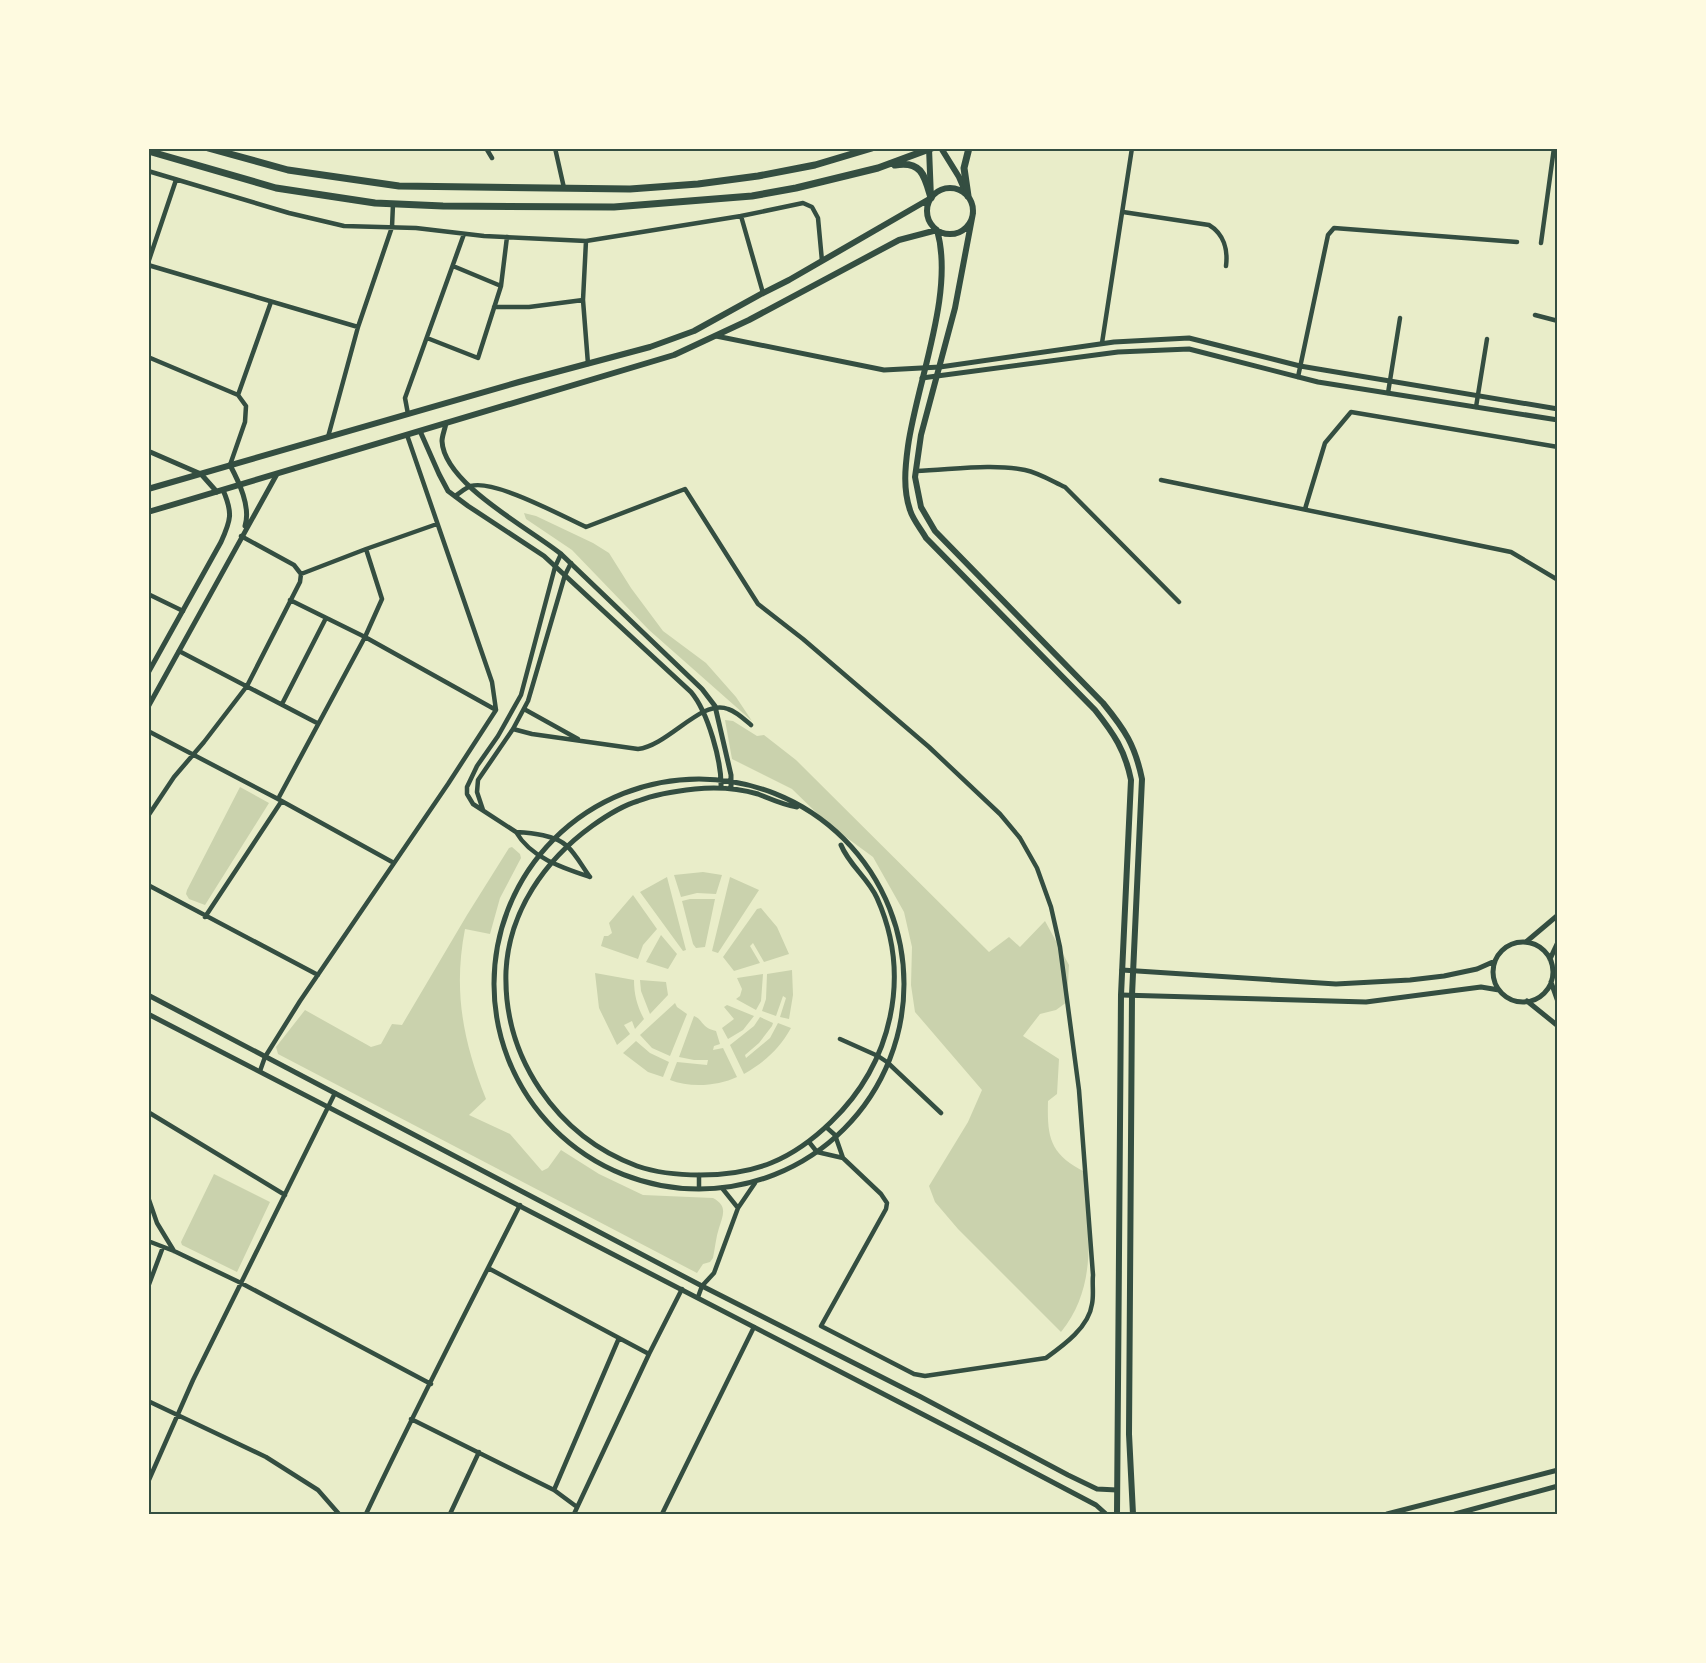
<svg xmlns="http://www.w3.org/2000/svg" width="1706" height="1663" viewBox="0 0 1706 1663" font-family="Rubik,sans-serif">
  <style>
    .green { fill: #cad2ad }
    .lines { fill: none; stroke-linecap: round; stroke-linejoin: round }
    .minor { stroke: #344e41; stroke-width: 4.5 }
    .tertiary { stroke: #344e41; stroke-width: 5 }
    .secondary { stroke: #344e41; stroke-width: 6 }
    .trunk { stroke: #344e41; stroke-width: 7 }
    .neatline { fill: none; stroke: #344e41; stroke-width: 2 }
  </style>
  <rect width="100%" height="100%" fill="#e9edc9"/>
  <path class="green" d="M524 513 536 516 593 543 609 553 631 588 663 631 706 663 736 697 752 721 649 630 572 550 526 519Z
    M725 720 733 721 757 736 764 735 796 760 989 952 1009 937 1020 947 1045 921 1069 965 1067 1002 1056 1010 1040 1014 1023 1036 1059 1059 1057 1094 1048 1101C1047 1138 1050 1154 1085 1172 1088 1229 1099 1285 1061 1332L958 1229 935 1202 929 1186 968 1122 982 1090 915 1012 911 985 912 947 904 912 873 857 828 824 792 789 732 759Z
    M240 787 269 803 205 905 189 899 186 894 187 890Z
    M512 847 520 854 521 858 500 898 490 934 465 929C453 991 463 1041 486 1099L469 1115 510 1134 542 1171 548 1168 561 1150 599 1174 643 1195 713 1198C728 1206 723 1215 719 1228 716 1237 715 1248 713 1258L710 1262 703 1264 697 1273 278 1054 276 1047 305 1010 371 1047 381 1044 392 1024 402 1025 467 915 509 848Z
    M703 872 722 875 716 894 697 893 681 897 674 875Z
    M667 877 686 950 683 951 640 892Z
    M730 877 759 890 718 953 712 951Z
    M633 895 657 929 643 945 638 959 601 946 604 936H608L612 933 609 923Z
    M690 899H715L705 947 696 948 693 944 682 901Z
    M761 908 777 927 789 954 764 962 753 943 750 946 760 963 734 971 723 957 757 909Z
    M661 935 677 954 668 969 646 962Z
    M792 970 793 995 789 1019 780 1017 786 998 783 996 776 1016 762 1011 766 999 767 974Z
    M595 973 634 980C634 994 637 1006 644 1019L635 1029 632 1021 624 1025 630 1034 617 1045 599 1008Z
    M763 974 761 1001 756 1010 736 999 740 996 742 989 737 978Z
    M640 980 666 982 668 995 650 1014 641 991Z
    M675 1003 677 1007 687 1014 670 1056 652 1048 640 1035Z
    M727 1005 754 1016 743 1030 728 1039 722 1028 734 1019 724 1007Z
    M694 1016C703 1019 701 1028 716 1031L720 1044 714 1046 713 1050 723 1048 737 1077C718 1086 690 1088 670 1080L677 1062 707 1065 708 1060H694L679 1057Z
    M760 1017 773 1023 772 1026 759 1043 745 1055 746 1058 770 1038 778 1023 791 1028C779 1049 766 1061 744 1074L730 1045 754 1026Z
    M636 1041 650 1053 669 1062 663 1077 648 1072 623 1053Z
    M214 1174 270 1202 237 1272 182 1245 181 1242Z"/>
  <g class="lines">
    <path class="minor" d="M486 148 492 158
      M555 148 564 188
      M148 171 289 213 344 226 416 228 484 236 586 241 741 216 803 203 812 207 818 218 822 261
      M1123 212 1209 225C1224 234 1228 250 1226 266
      M741 216 763 293
      M586 241 583 300 588 364
      M1541 243 1554 148
      M148 263 176 180
      M148 265 358 327
      M453 266 501 286
      M494 307H529L583 300
      M1535 315 1558 321
      M427 338 478 358 501 286 507 237
      M1102 343 1132 148
      M148 357 238 395 246 406 245 422 230 465
      M1298 377 1328 235 1334 228 1517 242
      M1388 393 1400 318
      M238 395 271 302
      M1476 407 1487 339
      M408 414 405 398 464 234
      M328 437 358 327 392 227 393 204
      M916 471C951 470 991 463 1025 470 1039 473 1052 481 1065 487L1179 602
      M1161 480 1511 552 1558 580
      M455 496C460 493 465 488 471 486 494 479 562 516 586 527L685 489 758 604 803 639 929 747 1000 814 1020 838 1037 868 1051 907 1060 947 1079 1090 1093 1275C1092 1284 1094 1295 1092 1304 1089 1327 1064 1345 1046 1358L925 1376 914 1374 821 1326 886 1209 887 1203 881 1194 843 1158
      M1305 509 1325 443 1351 412 1558 447
      M437 524 366 549 382 599 365 637 496 710
      M301 574 366 549
      M148 594 183 611
      M179 651 317 723
      M282 704 326 618
      M524 709 578 739
      M513 729 532 734 638 749C668 746 702 698 728 709 737 712 744 719 751 725
      M148 731 278 799 394 863
      M278 799 365 637 290 600
      M483 810 477 792 478 780 513 729 528 701 565 575 571 563
      M148 816 174 777 204 742 247 686 300 582 301 574 294 565 241 536
      M516 832 473 804 467 794V787L477 766 498 736 521 695 555 567 561 554
      M516 832C532 833 555 835 567 846 576 854 583 868 590 877 563 868 531 858 516 832Z
      M148 885 318 975
      M205 917 281 802
      M840 1039 878 1056 887 1062 941 1113
      M260 1071 265 1057 300 1001 448 784 496 710 492 682 407 435
      M148 1112 285 1195
      M809 1142 817 1152 843 1158 835 1135 826 1127
      M699 1175V1188
      M722 1188 738 1208 755 1183
      M148 1197 157 1223 174 1251
      M148 1241 174 1251 241 1283 431 1384
      M488 1268 649 1354
      M148 1287 163 1247
      M698 1297 702 1286 714 1273 738 1208
      M148 1401 266 1457 318 1490 339 1514
      M411 1419 554 1490 577 1507
      M148 1482 193 1380 335 1093
      M554 1490 619 1338
      M366 1514C415 1410 468 1308 520 1205
      M450 1514 479 1452
      M574 1514 649 1354 682 1289
      M662 1514 754 1327"/>
    <path class="tertiary" d="M716 336 884 370 940 367 1114 342 1189 338 1300 366 1558 409
      M922 378 1118 352 1189 349 1318 382 1558 420
      M446 423C445 429 442 436 442 441 444 484 529 528 561 554L702 689 715 706 731 775V789
      M420 431 439 474 448 491 468 506 544 556 691 692C708 712 722 762 721 788
      M148 451 201 474 217 492
      M230 465C239 482 251 507 245 526
      M148 673 221 542C231 520 233 513 223 490
      M148 707 277 474
      M494 984a205 205 0 1 1 410 0a205 205 0 1 1-410 0Z
      M797 807C783 805 771 799 758 794 737 788 716 787 695 789 676 791 656 794 638 801 621 806 606 816 592 826 545 860 509 911 506 971 503 1058 557 1136 637 1166 657 1173 680 1175 700 1175 755 1175 792 1160 831 1122 892 1063 912 976 877 898 868 878 849 865 841 845
      M1526 942 1558 915
      M1493 972a30 30 0 1 1 60 0a30 30 0 1 1-60 0Z
      M1550 959 1558 942
      M1122 970 1336 984 1410 980 1444 976 1477 969 1495 961
      M1551 982 1558 1002
      M148 995 702 1286 921 1397 1068 1475 1097 1489 1117 1490
      M1121 995 1366 1002 1481 987 1499 990
      M1527 1001 1558 1026
      M148 1014 986 1447 1096 1505 1106 1514
      M1387 1514 1558 1470
      M1455 1514 1558 1486"/>
    <path class="secondary" d="M941 148 959 177 966 193
      M927 211a23 23 0 1 1 46 0a23 23 0 1 1-46 0Z
      M973 213 955 308 921 435 915 477 921 507 935 531 1103 703C1125 730 1135 745 1142 779L1132 995 1129 1434 1133 1514
      M148 489 519 382 650 347 694 331 763 293 789 280 931 198 929 148
      M148 512 674 355 749 320 899 240 937 230C955 292 917 382 908 446 905 468 903 489 910 510 913 520 921 529 926 538L1095 710C1114 734 1125 750 1131 780L1121 995 1117 1514"/>
    <path class="trunk" d="M208 148 288 170 399 186 630 189 698 184 758 176 815 165 872 148
      M148 151 276 188 375 203 443 206 614 207 752 196 796 188 878 168 932 148
      M895 165C922 160 925 177 931 198
      M968 196 964 168 969 148"/>
  </g>
  <rect width="1706" height="1663" fill="none" stroke="#fefae0" stroke-width="300"/>
  <rect x="150" y="150" width="1406" height="1363" class="neatline"/>
</svg>
